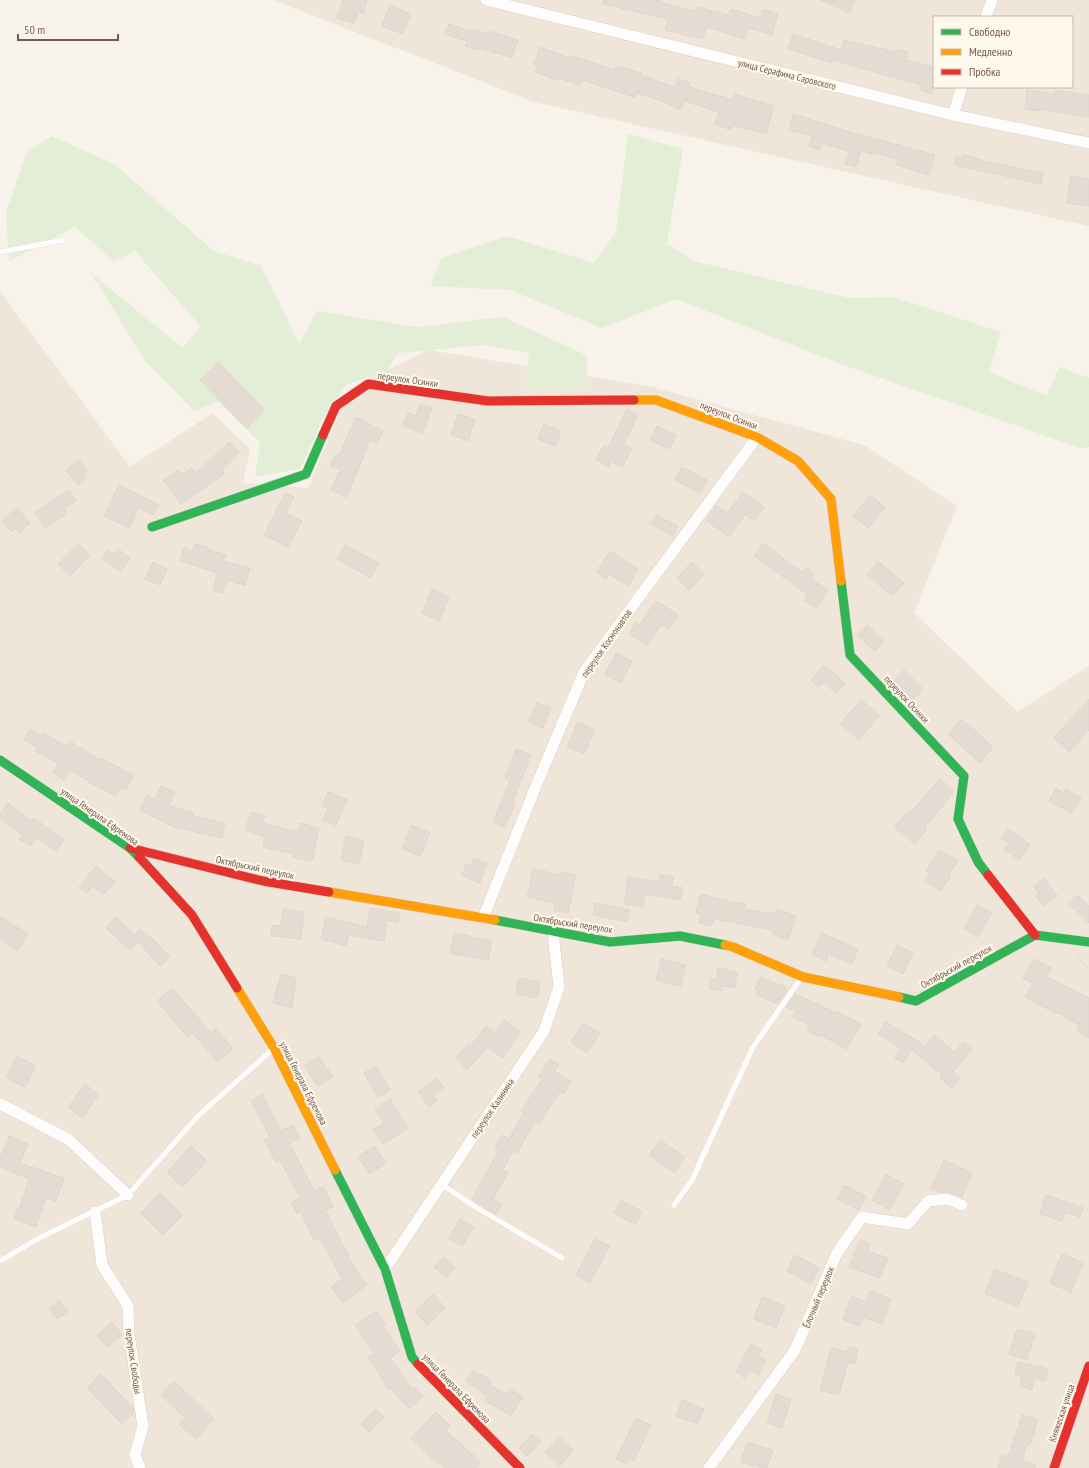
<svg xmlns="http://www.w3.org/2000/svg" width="1089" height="1468" viewBox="0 0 1089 1468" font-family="'PT Sans Narrow',sans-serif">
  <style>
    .residential { fill: #f0e5d9; fill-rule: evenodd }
    .green { fill: #e4eed6 }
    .building { fill: #e4dbd3; stroke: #e0d6cd }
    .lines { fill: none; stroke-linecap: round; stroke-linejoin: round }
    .lane-casing { stroke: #d6d0ca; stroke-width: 6 }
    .street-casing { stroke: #d6d0ca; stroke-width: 12 }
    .fast-casing { stroke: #d7cfc8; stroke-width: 10 }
    .slow-casing { stroke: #d7cfc8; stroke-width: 10 }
    .jam-casing { stroke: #d7cfc8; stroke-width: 10 }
    .path { stroke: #dad2ce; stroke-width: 2.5; stroke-dasharray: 1 3; stroke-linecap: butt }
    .lane { stroke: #fefdfc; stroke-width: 5.5 }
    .street { stroke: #fefdfc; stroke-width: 11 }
    .fast { stroke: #30b455; stroke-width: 9 }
    .slow { stroke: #ff9f0a; stroke-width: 9 }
    .jam { stroke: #e5322d; stroke-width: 9 }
    .labels { text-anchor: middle; stroke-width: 4; stroke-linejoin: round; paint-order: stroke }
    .street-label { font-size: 10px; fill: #765a4b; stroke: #fff8ed }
  </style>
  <rect width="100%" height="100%" fill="#f7f3eb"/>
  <path class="residential" d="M273 0H1089V226L534 102ZM934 17H1072V87H934Z
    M0 291 130 467 213 413 250 449 243 483 308 488 350 388 429 350 652 387 864 445 957 506 914 613 1018 712 1089 666V1468H0Z"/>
  <path class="green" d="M628 134 683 149 667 244 697 262 849 298 893 297 1001 332 989 372 1047 396 1059 367 1089 378V447L1080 448 841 364 676 299 602 328 510 290 431 286 441 258 507 236 594 263 616 232Z
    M52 136 114 164 214 251 261 266 299 344 317 311 418 327 503 317 586 355 588 387 525 390 529 353 485 345 399 353 386 372 347 384 324 417 300 469 255 477 260 443 219 402 194 411 146 362 91 273 183 348 200 326 135 251 114 261 75 227 9 261 6 213 26 153Z"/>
  <path class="building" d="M343 0H367L363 14 358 12 354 23 337 18Z
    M603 0H660V2L697 12 698 7 729 15 731 9 760 18 763 9 778 14 772 35 748 28 745 39 706 27 703 39 665 30 668 19 603 4Z
    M819 0H855L850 13Z
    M390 5 411 14 403 34 382 26Z
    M449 24 470 31V29L489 34 490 31 518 40 512 58 480 48 479 50 465 46 467 41 445 34Z
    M793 34 841 50 844 40 896 52 897 49 908 52 906 60 934 67V87L931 94 920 90 921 85 832 60 831 63 788 49Z
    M540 47 573 59 574 56 615 70 616 66 642 73 641 75 675 87 678 79 690 83 689 87 733 100 735 94 774 106 766 134 733 125 731 130 715 124 719 112 684 101 681 110 669 105V103L636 93 635 97 582 80 580 85 558 78 557 80 535 72 538 65 534 64Z
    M1027 90 1055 94V90L1089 95V117L1041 109 1040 111 1025 109Z
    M793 114 854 133 935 155 929 175 896 165 898 159 876 153V155L861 151 856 167 845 164 849 152 822 143 820 150 809 146 812 136 789 130Z
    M963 155 983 160V161L1043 173 1041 184 955 165 956 157 963 158Z
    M1071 176 1089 179V206L1067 203Z
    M218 362 265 410 247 428 200 380Z
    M420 404 432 408 423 433 403 426 408 413 416 416Z
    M627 409 638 415 624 444 632 449 622 467 611 461 608 467 596 460 604 446 608 448Z
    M458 414 475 420 468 441 451 435Z
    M356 417 383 431 377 443 370 440 347 497 331 490 340 470 330 466 335 455 339 456Z
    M544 424 561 431 556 446 538 439Z
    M657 426 676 435 670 449 650 440Z
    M229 442 239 453 222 470 225 473 181 504 163 480 178 470 182 475 192 468 196 473Z
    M79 460 87 471 83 475 86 479 78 485 66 470Z
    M682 467 707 480 700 493 675 480Z
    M119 485 159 505 153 515 139 508 129 528 104 516Z
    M69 490 76 501 64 509 67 514 45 528 35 512Z
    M743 492 764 507 754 521 745 514 729 537 706 520 716 505 727 513Z
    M285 493 294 497 286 513 302 521 288 547 264 535Z
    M870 495 885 507 869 528 853 516Z
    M17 508 30 523 19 533 16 528 12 532 2 521Z
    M656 515 678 526 673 536 651 524Z
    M763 543 803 573 806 567 815 574 811 579 828 590 816 608 804 600 807 594 754 556Z
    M78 544 90 555 70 576 58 564Z
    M195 544 209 548V550L226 555 224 561 250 568 245 585 227 580 223 593 213 590 217 573 180 561 184 548 192 551Z
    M345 545 379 563 371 578 337 559Z
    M118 549 130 558 121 572 102 558 108 550 115 554Z
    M610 551 638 569 628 586 609 574 606 579 596 572Z
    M878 561 904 583 893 596 867 575Z
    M153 562 167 569 160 585 145 579Z
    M692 562 704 574 689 590 677 578Z
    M432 589 449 597 439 621 422 613Z
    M656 601 678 615 669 629 661 624 648 645 629 634 636 622 640 625Z
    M867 625 884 640 875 651 857 635Z
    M616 653 632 661 621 683 605 675Z
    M824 665 845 683 836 693 823 682 819 687 811 680Z
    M904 670 923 689 912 701 892 682Z
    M1089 699V730L1069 752 1054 738Z
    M861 700 880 715 859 740 840 724Z
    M537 703 551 708 543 728 528 722Z
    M962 719 993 747 980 763 948 734Z
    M578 722 595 730 584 754 567 747Z
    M30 729 42 736 44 733 68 747 71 742 100 760 101 758 133 775 126 790 121 787 116 796 88 782 89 781 70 770 64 780 53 772 58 764 35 751 37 747 24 740Z
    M516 749 531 755 513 802 515 803 505 827 493 822 510 780 505 778Z
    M940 779 953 790 952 795 925 827 927 829 915 844 894 827 907 812 909 814Z
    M161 786 175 792 169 806 194 813 193 816 225 823 222 838 174 827 140 810 147 795 155 799Z
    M1056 788 1064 793 1066 789 1081 798 1072 813 1049 801Z
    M328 792 347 799 336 825 323 820 328 808 322 806Z
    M8 803 32 821 34 818 64 840 56 851 36 837 30 846 19 839 22 835 0 819V813Z
    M251 812 265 816 262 823 298 832 300 823 319 828 312 861 292 857 293 854 263 847 265 837 245 830Z
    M411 825 430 832 421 856 402 849Z
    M1008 829 1030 844 1020 860 1004 850 1009 843 1001 838Z
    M346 836 364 841 359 864 341 860Z
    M939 850 958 861 949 874 951 875 941 891 925 881 930 873 926 871Z
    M474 858 487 863 480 883 462 876 466 864 471 866Z
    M96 866 115 882 103 895 93 887 87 893 79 887Z
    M533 869 561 875 562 872 576 875 568 913 554 910 555 903 527 897Z
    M660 874 673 877 672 886 683 888 680 900 645 894 643 907 624 904 628 877 659 882Z
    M1044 878 1057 895 1043 906 1036 896 1039 893 1033 886Z
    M701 894 728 901 745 904 744 909 775 914 777 909 796 916 788 940 772 934 773 930 714 919 712 926 699 923 701 915 696 913Z
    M1077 895 1089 906V923L1068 904Z
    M595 903 630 910 627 922 593 915Z
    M977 905 992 913 978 937 964 928Z
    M370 908 400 913 398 922 387 920 384 941 349 935 346 946 321 939 326 917 367 927Z
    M283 909 304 912 301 939 271 936 272 925 281 926Z
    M0 916 28 934 17 951 0 939Z
    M116 917 135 935 140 929 155 941 170 957 160 966 138 941 130 950 106 928Z
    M454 933 492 941 488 960 450 953Z
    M821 933 858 949 852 964 828 954 826 961 812 955Z
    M897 945 913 953 903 974 887 966Z
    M661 959 686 965 681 986 656 980Z
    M1034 959 1052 968 1047 977 1089 998V1038L1076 1030 1079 1025 1058 1013 1057 1014 1025 997 1033 983 1023 978Z
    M718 968 737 972 735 988 723 986 722 991 710 989 711 978 716 979Z
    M281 974 296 978 292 1008 273 1003Z
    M760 977 786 987 785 989 787 991 778 1004 756 995 758 990 755 989Z
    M519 978 540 982 537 998 516 994Z
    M172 988 211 1033 216 1028 233 1049 217 1062 193 1033 188 1038 157 1001Z
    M795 994 837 1013 838 1012 861 1024 847 1049 820 1035 819 1036 807 1031 810 1025 793 1017 796 1011 786 1007Z
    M504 1020 521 1032 502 1058 488 1047 467 1070 455 1058 468 1044 471 1046 486 1026 495 1033Z
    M885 1021 925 1046 934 1035 955 1052 963 1042 972 1049 953 1072 960 1078 952 1088 940 1078 942 1075 912 1050 904 1063 895 1058 901 1048 878 1034Z
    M583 1023 600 1033 587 1053 571 1042Z
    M17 1056 36 1066 25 1087 6 1078Z
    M318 1056 333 1076 318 1086 304 1066Z
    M550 1059 559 1064 554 1071 571 1082 564 1094 560 1091 539 1124 535 1121 517 1153 513 1151 503 1170 508 1172 493 1199 502 1205 496 1215 472 1199 499 1150 495 1148 502 1135 509 1139 523 1114 521 1112 542 1079 538 1077Z
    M376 1066 390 1090 378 1097 364 1073Z
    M437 1078 444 1088 434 1096 437 1100 429 1107 418 1092Z
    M84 1084 99 1094 83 1118 68 1108Z
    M262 1094 281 1131 293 1125 300 1138 290 1144 314 1191 324 1187 333 1207 325 1210 357 1272 367 1285 343 1303 331 1287 342 1279 320 1238 314 1240 301 1212 297 1214 291 1202 300 1198 280 1160 276 1162 264 1140 270 1137 251 1101Z
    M390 1099 408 1128 383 1144 373 1130 384 1123 375 1109Z
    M9 1136 28 1144 20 1163 64 1178 56 1201 46 1198 36 1227 14 1219 18 1208 19 1209 29 1179 0 1167V1158Z
    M660 1140 685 1157 675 1173 649 1155Z
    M191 1146 207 1161 182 1187 167 1172Z
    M374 1146 386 1163 370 1174 358 1157Z
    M944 1160 972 1173 962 1197 949 1192 942 1193 931 1188Z
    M886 1174 904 1184 890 1210 872 1200Z
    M844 1185 866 1196 859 1210 837 1199Z
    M160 1193 183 1215 163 1235 141 1213Z
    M1046 1195 1083 1208 1080 1217 1065 1212 1062 1221 1040 1214Z
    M621 1200 642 1212 636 1225 614 1213Z
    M460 1219 474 1227 462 1246 448 1238Z
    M595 1239 610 1246 590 1283 576 1275Z
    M860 1240 870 1244 868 1251 888 1258 880 1278 849 1267Z
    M1062 1254 1083 1263 1071 1292 1050 1283Z
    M795 1255 819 1268 811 1284 787 1271Z
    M443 1257 455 1267 446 1278 434 1267Z
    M994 1269 1028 1282 1018 1307 985 1294Z
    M870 1291 891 1299 882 1324 863 1317 860 1326 843 1320 851 1296 866 1302Z
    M433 1294 445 1308 427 1325 415 1311Z
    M762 1297 785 1306 776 1328 754 1319Z
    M59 1300 68 1311 58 1319 49 1309Z
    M376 1311 386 1324 383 1326 400 1351 390 1358 412 1389 414 1387 423 1396 410 1409 390 1388 388 1389 368 1357 374 1353 355 1325Z
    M112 1322 122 1335 107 1347 97 1335Z
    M1017 1329 1035 1334 1027 1360 1009 1354Z
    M751 1344 762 1349 758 1356 766 1360 759 1375 749 1370 745 1378 736 1372Z
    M848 1347 858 1349 855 1364 848 1362 839 1395 820 1390 831 1348 847 1352Z
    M1018 1362 1048 1369 1045 1381 1035 1378 1032 1390 1020 1386 1022 1377 1015 1375Z
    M473 1371 480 1376 482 1374 491 1381 489 1384 508 1395 511 1390 523 1397 511 1416 486 1401 488 1397 466 1381Z
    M101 1374 133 1408 134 1413 122 1424 87 1388Z
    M174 1381 214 1419 196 1439 179 1424 185 1418 161 1395Z
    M776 1394 791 1399 782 1428 767 1423Z
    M682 1400 704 1409 698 1424 676 1416Z
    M375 1409 384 1417 369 1432 361 1424Z
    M436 1412 450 1426 446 1431 481 1462 476 1468H446L440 1463 439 1465 429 1456 411 1438Z
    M1022 1415 1038 1420 1030 1445 1027 1444 1022 1461 1036 1465 1035 1468H998L1002 1455 1008 1457Z
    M636 1418 651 1425 634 1461 629 1459 627 1464 616 1459Z
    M532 1434 541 1442 527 1456 519 1448Z
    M559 1437 573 1450 560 1466 545 1453Z
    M747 1442 773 1450 767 1468H763L741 1462Z"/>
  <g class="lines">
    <defs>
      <path id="lane" d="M0 252 64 240
        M441 1184 477 1208 562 1258
        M674 1205 692 1180 753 1047 802 977
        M0 1261 41 1237 128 1195 198 1116 273 1049"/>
      <path id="street" d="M486 0 953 115 1089 143
        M986 17 992 0
        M953 115 962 87
        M483 918 536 786 584 672 757 437
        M0 1104 68 1139 128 1195
        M95 1212 102 1265 128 1306 129 1334 143 1426 135 1455 140 1468
        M385 1269 544 1031 559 987 553 932
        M709 1468 795 1350 837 1253 862 1217 908 1224 928 1201 947 1199 962 1205"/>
      <path id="fast" d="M152 527 306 474 323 435
        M841 581 850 655 964 776 958 819 978 862 988 875
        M0 760 130 848 139 857
        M495 920 610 942 680 936 725 945
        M899 997 916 1001 1035 935 1089 942
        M335 1170 385 1269 412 1357 418 1364"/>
      <path id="slow" d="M634 400H656L757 437 798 461 831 499 841 581
        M329 892 495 920
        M725 945 733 947 803 977 899 997
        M237 988 274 1048 335 1170"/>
      <path id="jam" d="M323 435 336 406 368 384 488 401 634 400
        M130 848 263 881 329 892
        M139 857 192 915 237 988
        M988 875 1035 935
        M418 1364 520 1468
        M1054 1468 1089 1366"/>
    </defs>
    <use href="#lane" class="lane-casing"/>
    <use href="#street" class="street-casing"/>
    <use href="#fast" class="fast-casing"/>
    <use href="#slow" class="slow-casing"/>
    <use href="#jam" class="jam-casing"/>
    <path class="path" d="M1077 954 1089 969"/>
    <use href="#lane" class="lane"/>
    <use href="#street" class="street"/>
    <use href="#fast" class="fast"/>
    <use href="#slow" class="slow"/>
    <use href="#jam" class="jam"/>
  </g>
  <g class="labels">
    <g class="street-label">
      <text transform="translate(787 74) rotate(14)" y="4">улица Серафима Саровского</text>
      <text transform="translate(408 379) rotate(8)" y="4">переулок Осинки</text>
      <text transform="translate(729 415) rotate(21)" y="4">переулок Осинки</text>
      <text transform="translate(606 643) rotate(-55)" y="4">переулок Космонавтов</text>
      <text transform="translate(907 699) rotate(47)" y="4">переулок Осинки</text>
      <text transform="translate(100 816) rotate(35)" y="4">улица Генерала Ефремова</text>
      <text transform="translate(255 867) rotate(12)" y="4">Октябрьский переулок</text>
      <text transform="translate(573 923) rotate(9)" y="4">Октябрьский переулок</text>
      <text transform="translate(956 966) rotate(-29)" y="4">Октябрьский переулок</text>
      <text transform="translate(304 1083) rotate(63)" y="4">улица Генерала Ефремова</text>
      <text transform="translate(492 1108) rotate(-56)" y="4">переулок Калинина</text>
      <text transform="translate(818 1297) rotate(-67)" y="4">Ёлочный переулок</text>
      <text transform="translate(134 1361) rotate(82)" y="4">переулок Свободы</text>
      <text transform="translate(457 1388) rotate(46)" y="4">улица Генерала Ефремова</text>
      <text transform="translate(1061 1413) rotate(-71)" y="4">Княжеская улица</text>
    </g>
  </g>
  <rect x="933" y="16" width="140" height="72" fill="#fff8ed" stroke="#c8b9ac"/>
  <rect x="941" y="29" width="20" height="6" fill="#30b455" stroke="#c8b9ac"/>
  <text x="969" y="36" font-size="12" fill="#765a4b">Свободно</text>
  <rect x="941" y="49" width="20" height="6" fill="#ff9f0a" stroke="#c8b9ac"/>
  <text x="969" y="56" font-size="12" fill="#765a4b">Медленно</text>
  <rect x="941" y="69" width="20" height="6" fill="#e5322d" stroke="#c8b9ac"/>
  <text x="969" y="76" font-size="12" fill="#765a4b">Пробка</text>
  <path d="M18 34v6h100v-6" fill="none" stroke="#765a4b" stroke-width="2"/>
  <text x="24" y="34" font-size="12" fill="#765a4b" stroke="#fff8ed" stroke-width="3" paint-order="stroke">50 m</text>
</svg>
